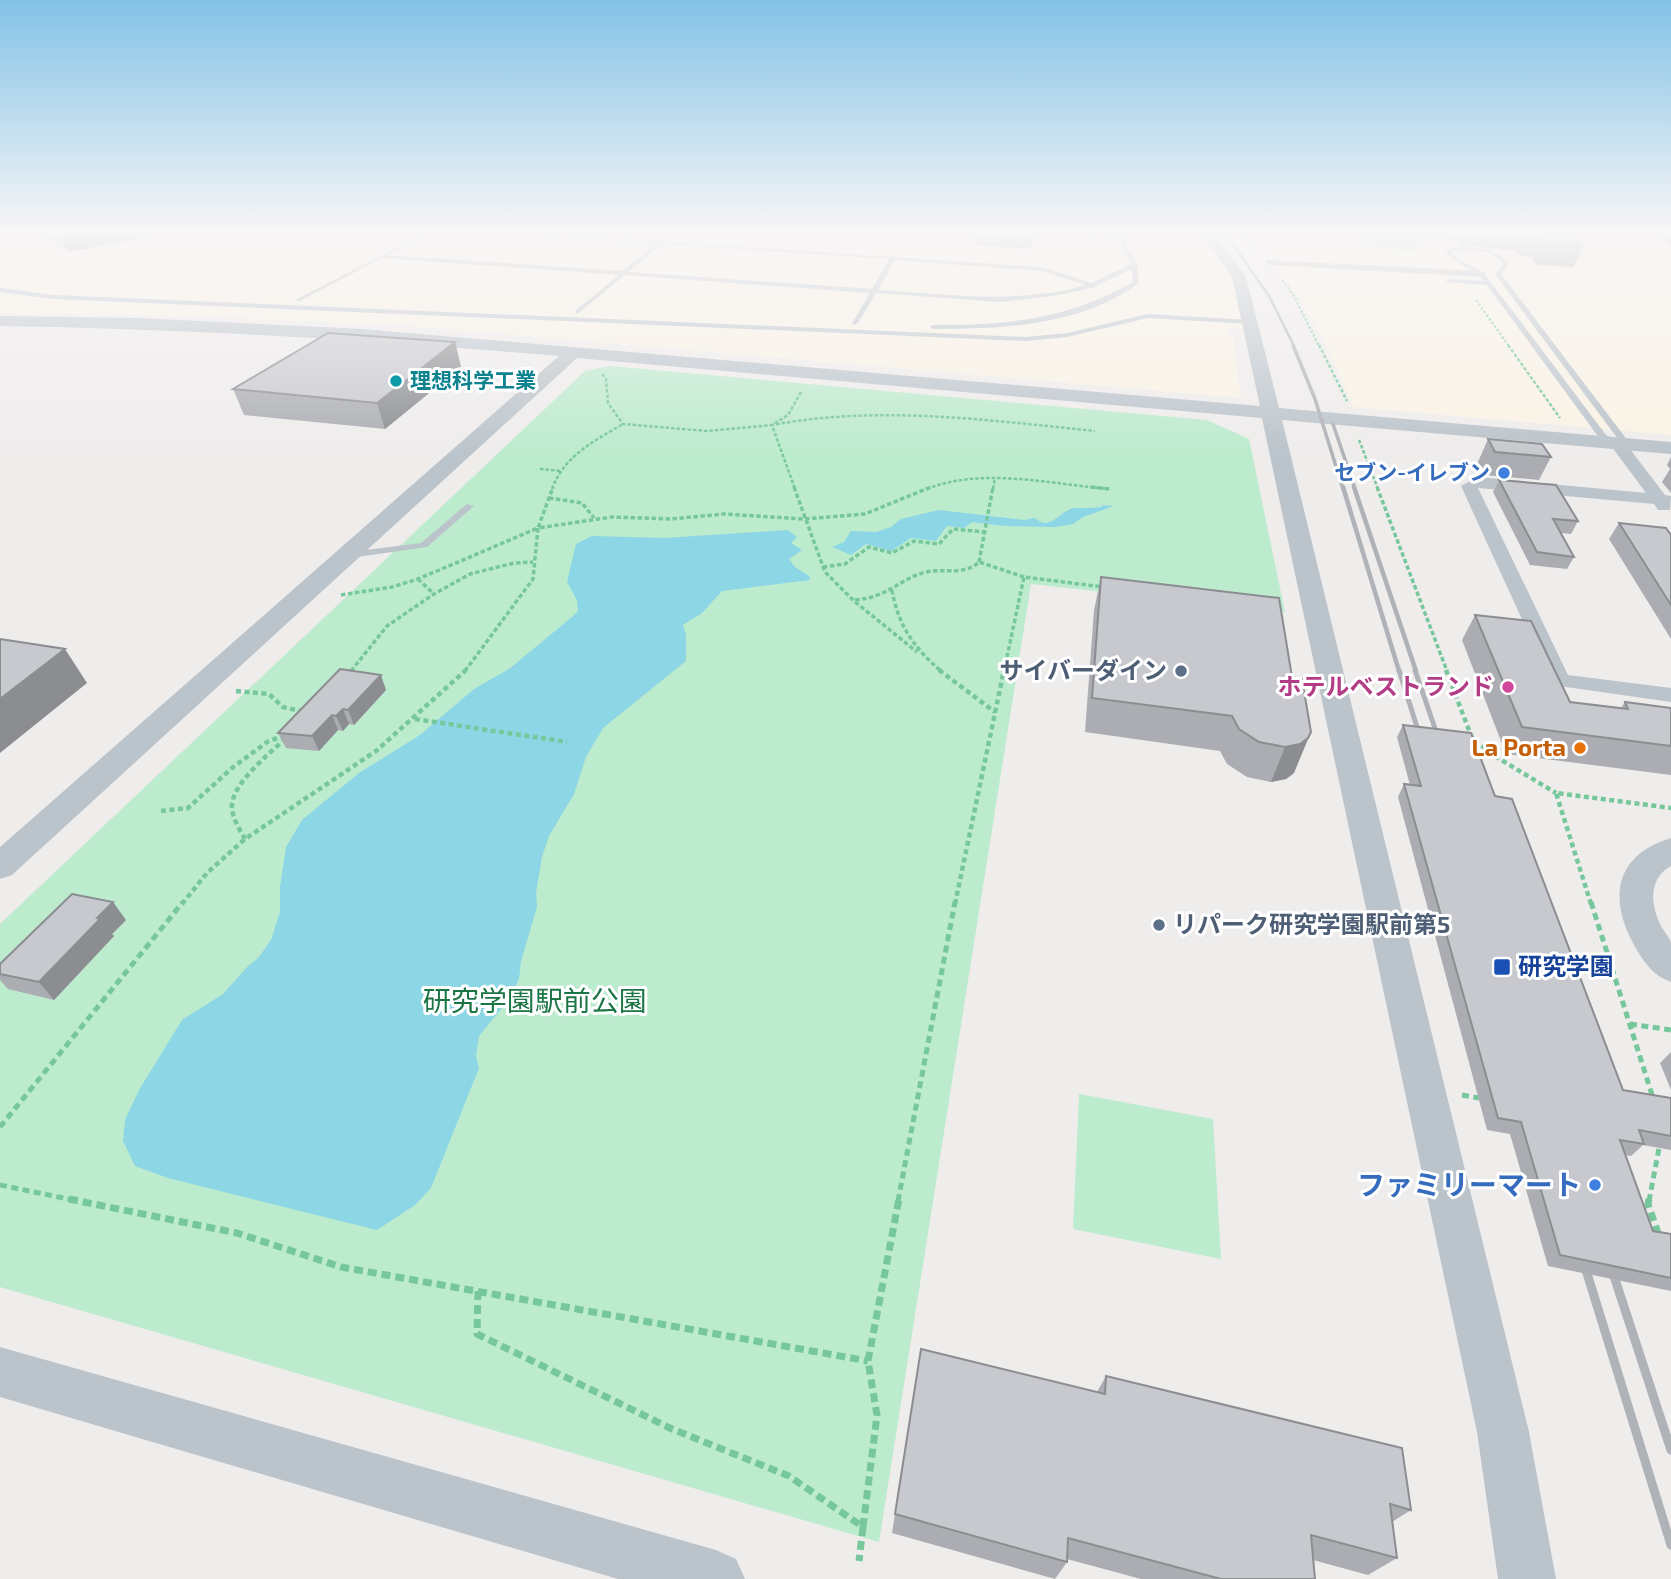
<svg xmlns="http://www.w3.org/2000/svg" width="1671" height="1579" viewBox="0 0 1671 1579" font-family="'Exo 2','Noto Sans JP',sans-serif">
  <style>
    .commercial { fill: #faf3e5 }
    .green { fill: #bcebcd }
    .water { fill: #8cd6e6 }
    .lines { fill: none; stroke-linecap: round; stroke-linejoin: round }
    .path-far5 { stroke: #77c79c; stroke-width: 2; stroke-dasharray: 2.5 2; stroke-linecap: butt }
    .path-far4 { stroke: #77c79c; stroke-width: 2.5; stroke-dasharray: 3.5 2; stroke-linecap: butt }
    .path-far3 { stroke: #77c79c; stroke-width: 3.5; stroke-dasharray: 4.5 2.5; stroke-linecap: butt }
    .path-far2 { stroke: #77c79c; stroke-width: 4.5; stroke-dasharray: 5 3.5; stroke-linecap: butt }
    .path-far1 { stroke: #77c79c; stroke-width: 5; stroke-dasharray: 7 4.5; stroke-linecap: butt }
    .path { stroke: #77c79c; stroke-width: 7; stroke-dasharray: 9 5; stroke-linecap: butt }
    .service { fill: #bbc4cb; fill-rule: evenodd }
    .pedestrian { fill: #bbc4cb; fill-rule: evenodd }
    .minor { fill: #bbc4cb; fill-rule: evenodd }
    .tertiary { fill: #bbc4cb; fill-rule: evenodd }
    .rail-far4 { stroke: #afb2b7; stroke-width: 2.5 }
    .rail-far3 { stroke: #afb2b7; stroke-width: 3.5 }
    .rail-far2 { stroke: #afb2b7; stroke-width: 4.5 }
    .rail-far1 { stroke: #afb2b7; stroke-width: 5 }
    .rail { stroke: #afb2b7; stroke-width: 9 }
    .wall { fill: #abadb2 }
    .shaded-wall { fill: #8b8d91 }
    .building { fill: #c7c9cf; stroke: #8b8d91; stroke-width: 2 }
    .culture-dot { fill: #0f9aa8; stroke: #fff; stroke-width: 2.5 }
    .shop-dot { fill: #3f7fe0; stroke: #fff; stroke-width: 2.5 }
    .service-dot { fill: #5c6f8a; stroke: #fff; stroke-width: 2.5 }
    .hotel-dot { fill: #d1479c; stroke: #fff; stroke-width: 2.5 }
    .food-dot { fill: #e8710a; stroke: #fff; stroke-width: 2.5 }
    .transit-dot { fill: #1a4fb4; stroke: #fff; stroke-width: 2.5 }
    .labels { text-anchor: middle; stroke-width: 6; stroke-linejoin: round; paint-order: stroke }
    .far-culture-label { font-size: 21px; font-weight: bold; fill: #0d838f; stroke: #fff; text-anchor: start }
    .far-shop-label { font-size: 21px; font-weight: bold; fill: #366cbe; stroke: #fff; text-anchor: end }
    .service-label { font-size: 24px; font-weight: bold; fill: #4e5e75; stroke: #fff; text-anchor: end }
    .hotel-label { font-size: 24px; font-weight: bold; fill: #b23c85; stroke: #fff; text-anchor: end }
    .food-label { font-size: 24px; font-weight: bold; fill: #c56008; stroke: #fff; text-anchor: end }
    .transit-label { font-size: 24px; font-weight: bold; fill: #164399; stroke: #fff; text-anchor: start }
    .near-park-label { font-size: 28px; fill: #1c7545; stroke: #fff }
    .near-shop-label { font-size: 28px; font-weight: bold; fill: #366cbe; stroke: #fff; text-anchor: end }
  </style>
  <rect width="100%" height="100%" fill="#efecec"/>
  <path class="commercial" d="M0 234H1204L1234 277 1244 328H1227L1228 334 1233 335 1241 398 399 325 190 316 0 313Z
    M1250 234H1668L1671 236V435L1353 407 1326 345 1296 294Z"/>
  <path class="green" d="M1370 239 1414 240 1421 251 1376 249Z
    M610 366 1207 420 1249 439 1285 612 1031 584 879 1542 0 1287V924L585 371Z
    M1079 1094 1213 1119 1221 1259 1073 1229Z"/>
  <path class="water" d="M1101 505 1114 506 1083 517 1073 524 1055 527 1004 526 972 522 964 528 947 526 936 541 911 538 891 551 866 544 851 555 832 547 844 542 851 531 876 532 891 527 901 519 939 510 1024 520 1035 518C1051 533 1060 509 1075 508 1083 508 1093 508 1103 507Z
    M788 530 797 537 791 543 802 550 789 559 795 567 809 576 810 580 722 591 702 613 683 625 686 635V661L603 728 586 757 574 794 549 836 542 857 536 893 537 907 521 961 519 979 511 997 479 1036 476 1056 479 1068 431 1188 415 1205 377 1230 168 1178 135 1166 123 1141 125 1120 139 1090 182 1020 223 994 248 966 258 958 271 940 280 912V887L286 847 302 820 359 773 420 735 474 689 509 669 572 617 578 611 577 600 567 582 576 544 592 536 664 538Z"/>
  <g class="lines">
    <path class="path-far5" d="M1243 234 1256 248
      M1360 234 1370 251
      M1362 237 1438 240
      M1282 280 1293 294 1319 346
      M1476 300 1509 346"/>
    <path class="path-far4" d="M1319 345 1347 401
      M1508 345 1560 418
      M602 374 606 379 608 403 623 424 707 431 772 425 795 489
      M801 392 788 415 772 425C880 405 986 420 1095 431
      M1359 440 1378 489
      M540 469 561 471
      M552 489C564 456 594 441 623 424
      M927 489C981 467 1051 484 1109 489
      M993 489 995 478"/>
    <path class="path-far3" d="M794 487 825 572 854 601 917 652
      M1091 487 1109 489
      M1377 487 1447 671
      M549 498 582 503 594 518
      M979 562 993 487
      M823 567 845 564 869 547 892 553 914 541 939 544 953 529 985 532
      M418 579 434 594
      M892 590C898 625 914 648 941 671
      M341 595 392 587 418 579 538 528 553 487
      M855 600C889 597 899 579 926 572 945 568 964 576 979 562L1024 577
      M351 671 387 626 434 594 470 574 514 563 533 562
      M465 671 533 579 538 528 612 517 671 519 724 514 804 519 865 514 931 487
      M1004 671 1024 577 1103 587"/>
    <path class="path-far2" d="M939 670 995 712
      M1446 670 1472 738 1498 758 1556 793
      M350 673 353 670
      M236 691 269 694 283 707 305 712
      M415 719 567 742
      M161 811 188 808 232 768 267 742 285 735
      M245 839C240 830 233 820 232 808 230 785 269 754 285 739
      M182 904 207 873 245 839 376 751 466 670
      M955 904 1004 670
      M1591 904 1556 793 1671 808"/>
    <path class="path-far1" d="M1591 902 1654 1101
      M1630 1024 1671 1030
      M1462 1095 1479 1098
      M0 1127 183 902
      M0 1185 78 1201
      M898 1201 955 902
      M1649 1201 1660 1143"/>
    <path class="path" d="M69 1199 237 1233 341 1267 868 1361
      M1649 1199 1648 1204 1659 1236
      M478 1291 477 1334 672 1429 789 1476 863 1527 859 1561
      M863 1527 877 1415 868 1361 899 1199"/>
    <path class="service" d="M422 234H428L388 255 622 271 656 244 529 234H551L1042 267 1092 283 1131 264 1118 238 1072 234H1120L1137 265 1139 283C1081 326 1002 329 933 329L930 327 933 325C1009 325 1065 320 1133 282L1132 269 1097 285V287L1053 296 1000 302 876 293 858 323 855 325 852 323 870 293 625 275 577 314 575 311 619 275 382 258 300 301 295 300ZM662 244 889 259 872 289 629 272ZM895 260 1041 271 1086 285C1017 305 947 294 878 290Z
      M1456 247C1476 248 1496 246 1509 264L1501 274 1625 437V441L1617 445 1600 439 1487 285 1446 282 1448 279 1484 281C1474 267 1455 265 1445 251ZM1456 251C1474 251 1492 248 1503 264L1495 274 1618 439 1616 440 1606 435 1484 273 1455 257 1451 252Z
      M0 288 54 295 1026 337 1067 333 1148 314 1250 320 1253 322 1250 324 1148 318 1067 337 1026 341 54 299 0 292Z
      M467 504 474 506 427 547 350 558 345 555 350 552 421 543Z"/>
    <path class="pedestrian" d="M1265 260 1482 271 1486 274 1482 277 1268 265Z"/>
    <path class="minor" d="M1617 438 1623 440 1665 495 1671 496 1670 510H1658L1654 504 1478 488 1568 675 1671 688V702L1552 685 1461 486 1478 477 1646 493 1609 443Z"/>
    <path class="tertiary" d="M1202 234H1215L1246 277 1279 408 1671 442V454L1282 420 1529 1432 1556 1579H1498L1477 1432 1262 418 577 358 12 875 0 879V847L559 356C373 340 187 329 0 326V316L138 318 362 329 1260 406 1232 277Z
      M1671 838V866C1649 878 1650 903 1660 924 1663 931 1670 937 1671 943 1671 955 1671 970 1671 982 1653 976 1643 961 1634 945 1608 898 1615 855 1671 838Z
      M0 1347 716 1550 736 1559 745 1579H618L0 1397Z"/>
    <path class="rail-far4" d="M1226 234 1269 296 1294 346"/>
    <path class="rail-far3" d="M1293 345 1315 399 1343 489
      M1333 424 1355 489"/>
    <path class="rail-far2" d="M1343 487 1399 671
      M1354 487 1416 671"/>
    <path class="rail-far1" d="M1399 670 1423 746
      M1415 670 1441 746"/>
    <path class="rail" d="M1582 1257 1671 1545
      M1609 1261 1671 1450"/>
  </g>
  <path class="wall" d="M42 234H161L69 252 44 238Z
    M971 234H1035L1030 249 974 245V243H970Z
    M1423 234H1571L1583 246 1574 267 1537 265 1531 257 1520 256 1515 251 1461 245 1457 240 1426 238Z
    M1657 234H1671V246Z
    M455 342 461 367 385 429 244 415 233 389Z
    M1488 439 1551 457 1539 480 1485 475 1478 462Z
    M1671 457V493L1662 482 1670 469 1667 465Z
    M1499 480 1578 521 1571 534 1561 533 1574 557 1567 569 1530 565 1493 492Z
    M1619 523 1671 535V639L1609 539Z
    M1101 577 1279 598 1294 773 1286 779 1271 782 1247 777 1227 764 1220 751 1085 732 1094 610Z
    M1475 615 1570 702 1621 708 1625 702 1671 708V775L1506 754 1462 640Z
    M386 690 354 725 349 724 343 731 338 730 319 751 286 748 278 733Z
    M1403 725 1495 796 1623 1090 1671 1098V1150L1643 1145 1631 1156 1625 1155 1653 1231 1671 1234V1291L1548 1266 1510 1134 1487 1130 1398 797 1404 784 1410 785 1397 737Z
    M126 920 112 934 114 936 54 1000 8 989 0 980V964Z
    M1671 1052V1090L1660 1063Z
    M921 1349 1097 1392 1106 1376 1411 1510 1392 1522 1397 1558 1368 1575 1313 1560 1315 1579H1141L1067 1559V1562L1055 1579 892 1533Z"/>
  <path class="shaded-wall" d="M60 234H161L69 252Z
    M1031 234H1035L1030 249Z
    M455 342 461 367 385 429 377 403Z
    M65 649 87 683 0 753V699Z
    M381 675 386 690 354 725 348 710Z
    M343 709 349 724 343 731 336 716Z
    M332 715 338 730 319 751 312 736Z
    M1311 732 1294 773 1286 779 1271 782 1285 747Z
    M113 902 126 920 112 934 114 936 54 1000 39 982Z"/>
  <path class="building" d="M1526 234H1571L1583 246 1546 244 1539 236H1528Z
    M328 333 455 342 377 403 233 389Z
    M1488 439 1542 444 1551 457 1495 452Z
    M1499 480 1556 485 1578 521 1553 519 1574 557 1537 552Z
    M1619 523 1666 528 1671 535V605Z
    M1101 577 1279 598 1292 677 1302 679 1311 732 1308 738 1300 744 1285 747 1259 742 1239 729 1232 716 1092 698Z
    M1475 615 1531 621 1570 702 1628 709 1625 702 1671 708V746L1522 727Z
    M0 639 65 649 0 699Z
    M340 669 381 675 348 710 343 709 336 716 332 715 312 736 278 733Z
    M1403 725 1471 733 1495 796 1512 799 1623 1090 1671 1098V1136L1639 1130 1644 1144 1620 1140 1653 1231 1671 1234V1278L1560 1255 1521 1122 1498 1118 1404 784 1421 786Z
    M72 894 113 902 97 918 100 919 39 982 0 974V964Z
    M921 1349 1105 1394 1106 1376 1402 1448 1411 1510 1390 1504 1397 1558 1311 1535 1315 1579H1221L1068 1538 1067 1562 895 1514Z"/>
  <linearGradient id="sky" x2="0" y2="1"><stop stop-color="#83c2e7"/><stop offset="0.51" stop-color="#f8f6f6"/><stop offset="1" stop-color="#f8f6f6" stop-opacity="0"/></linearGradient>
  <rect width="1671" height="455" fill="url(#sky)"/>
  <circle class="culture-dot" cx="396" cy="381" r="7"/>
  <g class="shop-dot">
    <circle cx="1504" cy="473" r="7"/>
    <circle cx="1595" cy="1185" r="7"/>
  </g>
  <g class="service-dot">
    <circle cx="1181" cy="671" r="7"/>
    <circle cx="1159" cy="925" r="7"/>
  </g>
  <circle class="hotel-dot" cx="1508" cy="687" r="7"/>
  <circle class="food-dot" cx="1580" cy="748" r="7"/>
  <rect class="transit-dot" x="1493" y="958" width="18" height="18" rx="3.5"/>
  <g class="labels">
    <g class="far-culture-label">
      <text x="410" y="388">理想科学工業</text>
    </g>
    <g class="far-shop-label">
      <text x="1490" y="480">セブン-イレブン</text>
    </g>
    <g class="service-label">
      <text x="1167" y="679">サイバーダイン</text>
      <text x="1173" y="933" text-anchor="start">リパーク研究学園駅前第5</text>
    </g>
    <g class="hotel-label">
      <text x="1494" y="695">ホテルベストランド</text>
    </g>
    <g class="food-label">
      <text x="1566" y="756">La Porta</text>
    </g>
    <g class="transit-label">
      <text x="1518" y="975">研究学園</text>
    </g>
    <g class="near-park-label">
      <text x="535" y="1011">研究学園駅前公園</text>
    </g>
    <g class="near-shop-label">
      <text x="1581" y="1195">ファミリーマート</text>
    </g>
  </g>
</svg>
